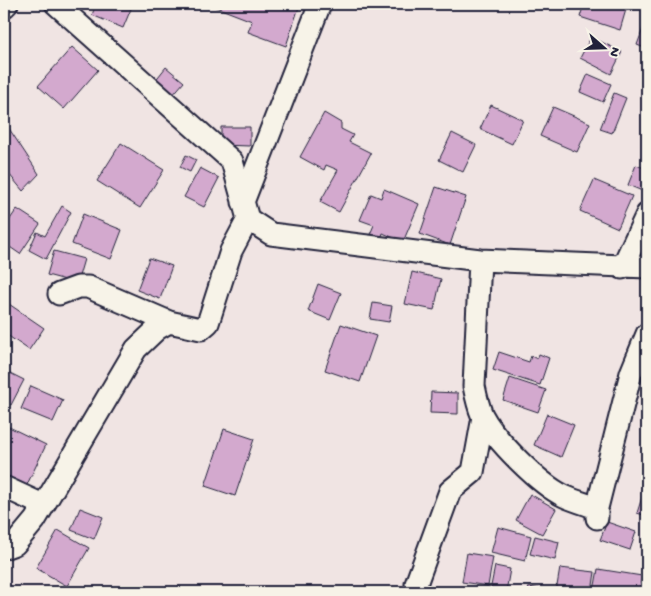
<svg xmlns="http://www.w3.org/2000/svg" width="651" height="596" viewBox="0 0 651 596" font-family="'Gochi Hand',sans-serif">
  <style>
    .building { fill: #d3a9ce; stroke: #22223b }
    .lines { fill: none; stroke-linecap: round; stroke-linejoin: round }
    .street-casing { stroke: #22223b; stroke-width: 25 }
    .street { stroke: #f7f3e8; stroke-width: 21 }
  </style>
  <rect width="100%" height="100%" fill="#f0e4e3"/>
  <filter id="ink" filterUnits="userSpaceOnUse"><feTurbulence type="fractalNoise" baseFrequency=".02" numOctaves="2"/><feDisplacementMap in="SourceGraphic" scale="10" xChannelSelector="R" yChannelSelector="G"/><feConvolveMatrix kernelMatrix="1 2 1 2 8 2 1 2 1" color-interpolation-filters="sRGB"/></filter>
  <g filter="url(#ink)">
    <path class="building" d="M96 4H133L123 28 92 15Z
      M208 4H300L286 46 248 32 252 21Z
      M584 4H620L627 6 620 30 580 17Z
      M647 18V49L637 45Z
      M591 37 622 52 611 74 580 58Z
      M72 47 98 70 64 109 38 86Z
      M166 67 184 82 171 97 154 82Z
      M588 74 611 84 603 102 580 92Z
      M614 93 626 98 612 133 600 129Z
      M491 105 523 120 512 144 480 129Z
      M553 107 590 123 577 152 540 136Z
      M324 113 341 123V129L353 135 349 142 371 153 339 212 320 202 338 170 326 165 324 170 300 157Z
      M4 121 39 174 23 191 4 168Z
      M221 127H250V146L221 145Z
      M452 133 476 145 463 172 439 160Z
      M121 143 164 170 140 208 97 181Z
      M186 155 196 160 190 172 180 167Z
      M636 165 647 169V193L628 185Z
      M200 168 219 178 204 207 184 197Z
      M594 180 632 196 618 228 580 211Z
      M436 187 466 197 450 245 420 234Z
      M384 189 419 204 403 242 383 233 379 244 368 239 374 225 360 220 371 194 381 198Z
      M62 206 71 212 46 259 29 250 37 232 45 236Z
      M17 209 40 224 20 254 4 243V228Z
      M83 214 122 230 111 259 72 244Z
      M54 251 84 259 77 283 47 275Z
      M149 258 172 266 160 299 137 290Z
      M412 272 441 279 434 310 405 304Z
      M318 284 341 293 330 320 308 311Z
      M6 302 44 328 29 350 4 333V305Z
      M373 303 392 306 389 322 370 319Z
      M341 324 376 336 360 382 325 370Z
      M499 352 529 362 531 356 537 359 539 354 549 358 540 385 493 370Z
      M4 370 24 380 11 405 4 401Z
      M510 378 546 390 538 412 503 400Z
      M31 386 63 400 53 422 21 409Z
      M431 392 458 393V414L430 413Z
      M547 414 574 425 561 457 534 445Z
      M7 426 46 445 23 493 4 483V433Z
      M224 429 254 439 235 496 205 486Z
      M530 494 556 509 542 534 516 520Z
      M643 494 647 495V516L637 513Z
      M80 508 103 517 94 539 71 530Z
      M607 522 636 532 630 550 600 540Z
      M498 527 531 536 525 561 491 553Z
      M58 530 89 548 67 586 36 568Z
      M535 536 559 542 555 560 530 554Z
      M467 553 493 557 488 586 462 582Z
      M495 566 510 569 506 592 490 591Z
      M560 568 595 572 592 592H556Z
      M598 569 642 576 639 592 594 591Z
      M529 587 551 591V592H528Z"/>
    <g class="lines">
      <defs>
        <path id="street" d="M56 4 232 161 248 219 271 234 480 260 647 267
          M4 7 7 4
          M243 202 320 4
          M480 260 474 386C476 396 478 406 482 415 495 440 539 484 564 496 575 501 586 504 597 508
          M622 268 647 214
          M59 294 78 287H88L169 322
          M4 487 43 505
          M597 518V508L631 373 647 334
          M4 548 15 544 35 520 136 349 157 329 169 322 201 329 208 323 231 251 248 219
          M416 584 450 491 473 472 483 417"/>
      </defs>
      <use href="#street" class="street-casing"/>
      <use href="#street" class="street"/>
    </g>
  </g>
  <rect width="651" height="596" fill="none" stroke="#f7f3e8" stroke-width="20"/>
  <rect x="10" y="10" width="631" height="576" fill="none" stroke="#22223b" stroke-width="2" filter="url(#ink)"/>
  <g transform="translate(604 48) rotate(110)" stroke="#f7f3e8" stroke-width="4" paint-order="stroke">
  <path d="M0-4L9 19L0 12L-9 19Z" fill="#22223b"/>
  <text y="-8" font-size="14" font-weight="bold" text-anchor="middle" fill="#22223b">N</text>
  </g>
</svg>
